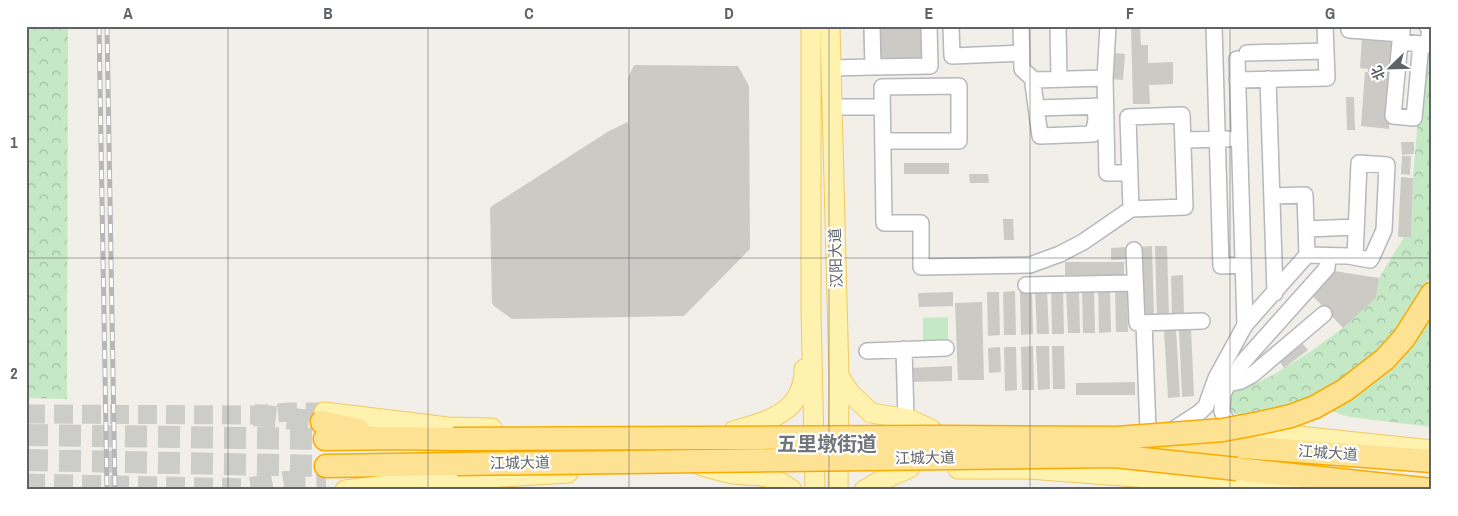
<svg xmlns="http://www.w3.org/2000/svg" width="1458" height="516" viewBox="0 0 1458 516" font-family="'Archivo Narrow','Noto Sans SC',sans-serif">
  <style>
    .forest { fill: url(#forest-crowns) }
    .garden { fill: #c5e8c5 }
    .building { fill: #cccac5 }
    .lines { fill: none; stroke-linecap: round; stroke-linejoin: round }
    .major-tunnel { stroke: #ccccc8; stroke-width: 19; stroke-dasharray: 19 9; stroke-linecap: butt }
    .highway-tunnel { stroke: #ccccc8; stroke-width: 22; stroke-dasharray: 22 11; stroke-linecap: butt }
    .minor-casing { stroke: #b5b8bc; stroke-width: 18 }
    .major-casing { stroke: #f2c960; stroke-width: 21 }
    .highway-casing { stroke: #f9ab00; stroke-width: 25 }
    .minor { stroke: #fff; stroke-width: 15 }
    .major { stroke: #fff2af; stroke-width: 19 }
    .highway { stroke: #fde293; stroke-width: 22 }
    .rail-casing { stroke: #b6b7b8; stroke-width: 5 }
    .rail { stroke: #fff; stroke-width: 3; stroke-dasharray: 9; stroke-linecap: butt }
    .highway-bridge-casing { stroke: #f9ab00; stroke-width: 25; stroke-linecap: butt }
    .highway-bridge { stroke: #fde293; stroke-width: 22 }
    .grid { fill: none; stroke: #5f6368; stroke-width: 1; stroke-opacity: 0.55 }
    .labels { text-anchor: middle; stroke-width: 4.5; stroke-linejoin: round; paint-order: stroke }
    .street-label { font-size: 15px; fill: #5f6368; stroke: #fff }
    .district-label { font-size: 20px; font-weight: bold; fill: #70757a; stroke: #fff }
    .neatline { fill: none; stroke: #5f6368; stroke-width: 2 }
    .grid-label { font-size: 16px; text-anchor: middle; font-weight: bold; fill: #5f6368 }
  </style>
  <defs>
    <pattern id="forest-crowns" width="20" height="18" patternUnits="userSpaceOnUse" patternTransform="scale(1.25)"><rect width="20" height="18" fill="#c5e8c5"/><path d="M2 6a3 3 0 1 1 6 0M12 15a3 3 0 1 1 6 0" fill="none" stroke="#a3c0a4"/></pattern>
  </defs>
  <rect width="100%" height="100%" fill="#f1efe8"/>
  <path class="forest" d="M26 26H68L67 399 26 398Z
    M1432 50V272L1417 305 1390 341 1344 380 1297 404 1241 417C1229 412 1228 404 1228 393L1254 384 1273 375 1310 352 1343 328 1376 298 1379 278 1404 237H1411L1413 178 1423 58 1426 52Z
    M1432 310V427L1350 417 1339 414 1329 408Z"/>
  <path class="garden" d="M948 317V340L923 341V318Z"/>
  <path class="building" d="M925 26 926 61 864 63 863 27Z
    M1131 26H1140L1141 45H1148V63L1173 62V84L1149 85 1150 104H1133Z
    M1362 37H1369L1368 40 1395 42 1389 129 1361 126 1365 72H1368V69L1360 68Z
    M1113 53 1125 54 1123 80 1111 79Z
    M635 65 738 66 749 86 750 249 684 316 512 319 494 306 492 303 490 209 492 206 609 131 628 122V78L633 67Z
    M1346 97H1354L1355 130H1347Z
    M1401 142H1414V154L1402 155Z
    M1402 156H1411L1410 175 1401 174Z
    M904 163H949V174H904Z
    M969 174H988L989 183H970Z
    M1401 177 1413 178 1411 237H1398Z
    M1003 219H1013L1014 240H1004Z
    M1152 246 1154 317H1142L1139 247Z
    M1155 246H1167L1169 317H1157Z
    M1128 247 1129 259 1111 260V248Z
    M1065 262H1124V275H1065Z
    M1334 271 1379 278 1376 298 1343 328 1310 293Z
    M1183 275 1184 316 1172 317 1171 276Z
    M1127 288 1128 332H1116L1115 289Z
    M1094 289 1095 333H1083L1082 290Z
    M1098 289H1110L1111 332 1099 333Z
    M1047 290 1049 334H1037L1035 291Z
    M1051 290H1063L1064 334H1052Z
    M1066 290H1079L1080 333H1068Z
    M1015 291 1016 335H1004L1003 292Z
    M1020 291H1032L1033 334 1021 335Z
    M953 292V306L919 307 918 293Z
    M987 292H999L1000 335 988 336Z
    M982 302 984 380H958L955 303Z
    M1191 329 1194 396 1182 397 1179 330Z
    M1164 330H1176L1180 397 1168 398Z
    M1303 344 1308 350 1284 368 1279 361Z
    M1033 346 1034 390H1022L1021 347Z
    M1036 346H1049L1050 389 1038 390Z
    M1052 346H1064L1065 389H1053Z
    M1000 347 1001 372 989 373 988 348Z
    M1004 347H1016L1017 390 1005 391Z
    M952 366V381L911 382 910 368Z
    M1135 382V395H1076V383Z"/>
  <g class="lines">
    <path class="major-tunnel" d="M26 414 254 415 289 412H324
      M26 483 251 488 266 490"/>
    <path class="highway-tunnel" d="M254 415 322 422
      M26 435 325 439
      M26 460 326 466
      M251 488 285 482 326 481"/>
    <defs>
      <path id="minor" d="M951 26 952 56 1022 53
        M1021 26 1022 69 1034 80 1105 78 1107 173H1129
        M1058 26 1059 79
        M1214 26 1221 266 1243 265
        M1349 26V30L1402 34V26
        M1427 26H1430L1428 45
        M1421 44 1414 118 1393 116 1400 42 1432 45
        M1247 53 1326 51
        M1237 59 1245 325
        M873 67 930 66 929 26
        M831 68 873 67 872 26
        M1105 78 1108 26
        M1268 79 1275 293
        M1034 80 1033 84 1040 136 1093 134 1096 120 1095 106
        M1237 80 1327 78 1325 26
        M832 107H882
        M1036 108 1105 106
        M1183 140 1228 139
        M883 141H959V86L882 87 884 223H921V267L1030 265 1060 254 1083 242 1131 209 1185 207 1182 115 1128 117 1131 209
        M1272 196 1305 195 1307 255
        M1307 229 1356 227
        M1134 250 1137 323 1202 321
        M1026 285 1135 283
        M1144 323 1148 430
        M904 349 906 418
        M867 351 946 348
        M1228 384 1241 381 1252 375 1324 314
        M1171 431 1200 412 1206 406 1216 378 1245 325 1307 255 1348 256 1370 260 1372 257 1384 230 1387 165 1359 163 1355 257
        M1235 432 1228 425 1222 411 1223 394 1228 384 1243 362 1327 268 1328 256"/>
      <path id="major" d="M811 26V310L815 490
        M830 26 839 376 838 490
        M839 376 850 393 871 413 909 419 931 429
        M324 412 448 427 492 428
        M733 431C769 421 804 412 804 369
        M1239 433 1279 434 1432 450
        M702 466C712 469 723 472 733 474 759 477 769 472 792 490
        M958 469H1029L1308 490
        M345 490 403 483 568 473
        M864 490 878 482 910 468"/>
      <path id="highway" d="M1385 359 1404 338 1432 294
        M322 422 358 430
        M325 439 399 438 453 439
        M1161 441 1432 461
        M326 466 457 464
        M1237 469 1432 490"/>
    </defs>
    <use href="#minor" class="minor-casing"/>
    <use href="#major" class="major-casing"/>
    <use href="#highway" class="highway-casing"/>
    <use href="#minor" class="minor"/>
    <use href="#major" class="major"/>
    <use href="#highway" class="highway"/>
    <defs>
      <path id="rail" d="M99 26 107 490
        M107 26 115 490"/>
    </defs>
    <use href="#rail" class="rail-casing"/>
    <use href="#rail" class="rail"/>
    <defs>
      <path id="highway-bridge" d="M453 439 939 437 1117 438 1223 430 1260 423 1291 416 1315 407 1345 390 1385 359
        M457 464 1114 456 1237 469"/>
    </defs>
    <use href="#highway-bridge" class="highway-bridge-casing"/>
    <use href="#highway-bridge" class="highway-bridge"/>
  </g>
  <path class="grid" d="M228 26V490M428 26V490M629 26V490M829 26V490M1030 26V490M1230 26V490M26 258H1432"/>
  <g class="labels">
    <g class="street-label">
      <text transform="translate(836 258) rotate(-92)" y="5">汉阳大道</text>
      <text transform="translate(1328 453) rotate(4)" y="5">江城大道</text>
      <text transform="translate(925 458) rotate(-1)" y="5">江城大道</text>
      <text transform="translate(520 463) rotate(-1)" y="5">江城大道</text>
    </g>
    <g class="district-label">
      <text x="827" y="451">五里墩街道</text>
    </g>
  </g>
  <rect width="1458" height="516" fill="none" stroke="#ffffff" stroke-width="55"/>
  <g transform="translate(1390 68) rotate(247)" stroke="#ffffff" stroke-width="4" paint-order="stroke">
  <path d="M0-4L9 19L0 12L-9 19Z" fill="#5f6368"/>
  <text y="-8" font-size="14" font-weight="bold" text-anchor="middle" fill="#5f6368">北</text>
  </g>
  <rect x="28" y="28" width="1402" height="460" class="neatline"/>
  <g class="grid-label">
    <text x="128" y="19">A</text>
    <text x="328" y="19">B</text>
    <text x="529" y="19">C</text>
    <text x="729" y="19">D</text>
    <text x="929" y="19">E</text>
    <text x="1130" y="19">F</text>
    <text x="1330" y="19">G</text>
    <text x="14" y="148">1</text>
    <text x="14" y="379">2</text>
  </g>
</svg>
